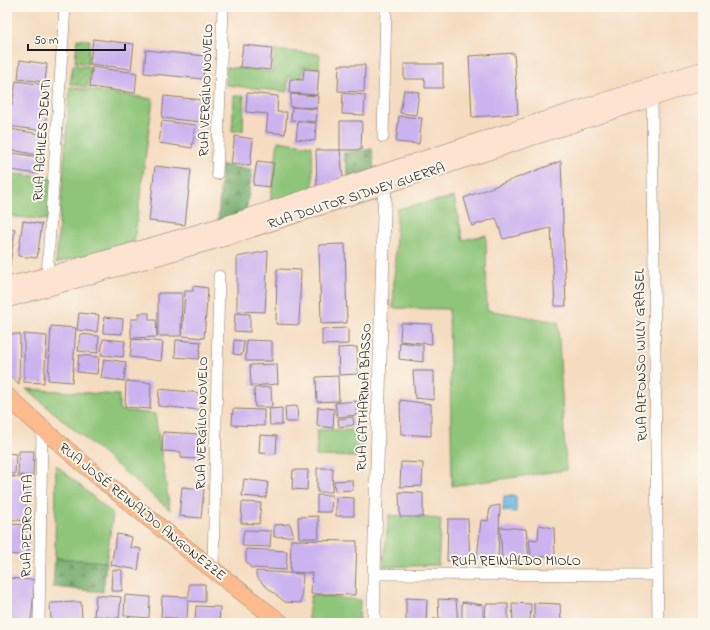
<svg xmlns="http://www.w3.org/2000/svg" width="710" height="630" viewBox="0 0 710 630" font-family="'Indie Flower',sans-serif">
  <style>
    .grass { fill: #8ec579; stroke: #55704a }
    .forest { fill: url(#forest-firs); stroke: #476342 }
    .garden { fill: url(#garden-furrows); stroke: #55704a }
    .water { fill: url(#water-rules); stroke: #446a81 }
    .building { fill: #cbb3ef }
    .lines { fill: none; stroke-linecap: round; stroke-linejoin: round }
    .minor-casing { stroke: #887c6e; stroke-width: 12 }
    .tertiary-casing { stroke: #887c6e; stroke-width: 14 }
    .secondary-casing { stroke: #887c6e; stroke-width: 16 }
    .primary-casing { stroke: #887c6e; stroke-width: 18 }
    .minor { stroke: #fff; stroke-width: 11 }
    .tertiary { stroke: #fff; stroke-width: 13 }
    .secondary { stroke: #fee3d1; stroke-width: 15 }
    .primary { stroke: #fcba8d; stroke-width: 17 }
    .labels { text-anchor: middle; stroke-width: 4; stroke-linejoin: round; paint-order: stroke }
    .street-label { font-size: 14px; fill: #1c1c1c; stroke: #fbf7ec }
  </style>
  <defs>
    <pattern id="forest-firs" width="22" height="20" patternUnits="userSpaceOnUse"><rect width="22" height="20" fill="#72aa69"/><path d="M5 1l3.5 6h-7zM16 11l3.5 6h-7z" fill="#5d8a56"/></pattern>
    <pattern id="garden-furrows" width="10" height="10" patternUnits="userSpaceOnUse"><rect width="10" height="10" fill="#8ec579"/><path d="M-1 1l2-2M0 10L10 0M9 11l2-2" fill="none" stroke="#7aa968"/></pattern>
    <pattern id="water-rules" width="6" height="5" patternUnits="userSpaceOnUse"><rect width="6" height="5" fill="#6cb9e6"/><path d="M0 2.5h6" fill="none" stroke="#5d9ec5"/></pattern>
  </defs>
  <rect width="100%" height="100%" fill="#fbf7ec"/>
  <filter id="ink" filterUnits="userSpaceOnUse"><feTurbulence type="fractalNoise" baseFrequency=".025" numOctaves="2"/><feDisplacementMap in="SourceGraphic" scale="8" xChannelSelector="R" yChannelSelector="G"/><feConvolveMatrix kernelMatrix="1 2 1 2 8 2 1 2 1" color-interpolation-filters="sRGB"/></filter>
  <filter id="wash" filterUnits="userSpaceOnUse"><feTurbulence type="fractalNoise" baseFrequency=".012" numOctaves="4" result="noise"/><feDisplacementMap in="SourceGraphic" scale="16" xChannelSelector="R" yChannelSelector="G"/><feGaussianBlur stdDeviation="0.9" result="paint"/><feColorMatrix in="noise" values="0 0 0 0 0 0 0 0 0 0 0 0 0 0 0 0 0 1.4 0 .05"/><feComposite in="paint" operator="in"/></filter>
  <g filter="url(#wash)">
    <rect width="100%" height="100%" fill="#f5dbbf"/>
    <path class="grass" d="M275 50 320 54 319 68 303 67 302 78 288 77 287 92 226 85 227 67 272 72Z
      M70 87 153 99 134 242 56 263Z
      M278 141 312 146 313 188 270 206Z
      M7 173 53 178 48 220 7 216Z
      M454 197 463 240 486 235 487 310 558 322 566 470 452 486 449 309 393 308 397 209Z
      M26 389 119 395V410L155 414 170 510Z
      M317 430H363V457L316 456Z
      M56 465 113 514 106 562 55 558Z
      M389 515 441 519 438 565 383 567Z
      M311 595 360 600 359 623H315L308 618Z"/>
    <path class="forest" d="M372 149 374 169 349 178 343 153Z
      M222 165 252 170 246 212 218 221Z
      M55 558 106 562 103 592 53 587Z"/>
    <path class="garden" d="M77 39 90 40 88 64 75 62Z
      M73 65 91 67 88 87 70 84Z
      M234 96H244L243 131H232Z"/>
    <path class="water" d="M504 496H516V512L503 511Z"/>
    <g id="blocks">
      <path class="building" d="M93 39 134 44 131 69 90 64Z
        M243 45 272 48 270 70 240 67Z
        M146 50 205 56 203 79 144 73Z
        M514 53 518 114 472 117 469 56Z
        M20 60 47 64 45 82 18 79Z
        M404 64H443V88H425V79H404Z
        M339 65H365L364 92 338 91Z
        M92 67 137 73 135 93 90 87Z
        M304 69 319 70 317 95 289 93 290 79 303 80Z
        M16 81 46 85 43 110H47L45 131 7 126V105L12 106Z
        M404 90 419 92 416 115 400 113Z
        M247 93 278 96 277 112H287L285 134 266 132 268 114 246 112Z
        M343 93 365 95 364 115 342 114Z
        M291 94 318 96 317 108 290 107Z
        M164 96 203 100 201 122 162 118Z
        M292 107 317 109 316 122 291 120Z
        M399 116 422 118 419 144 396 142Z
        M162 121 196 125 192 148 159 143Z
        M298 121 316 123 315 141 296 139Z
        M340 121H362L361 150H340Z
        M10 129 46 135 43 156 7 149Z
        M235 136 253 139 250 166 231 164Z
        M316 150H340L343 177 317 188Z
        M12 153 41 157 38 174 10 170Z
        M257 161 274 163 270 187 253 185Z
        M561 161 566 306H555L551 228 503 239 496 218 472 226 464 198Z
        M155 166 191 170 185 225 149 221Z
        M23 221 42 224 37 258 18 256Z
        M7 228 15 229 9 272H7Z
        M345 244 347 323 321 324 319 245Z
        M268 251 265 312 237 311V257Z
        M277 269 301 270 299 325 276 324Z
        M193 286 208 288 204 338 182 336 185 291H193Z
        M158 293H182L181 336H158Z
        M79 313 99 315 97 332 77 330Z
        M139 313H149V320H156L157 337 131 338V319H139Z
        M235 313 250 314V332L234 331Z
        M104 317 123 319 122 334 103 333Z
        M401 323 431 324 432 344 400 341Z
        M51 326 76 328 72 382 48 380Z
        M348 328V344L322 345V329Z
        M7 334H20L19 384 7 373Z
        M24 334 47 336 44 383 24 382Z
        M80 334 99 336 98 353 78 351Z
        M103 339 125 341 123 357 101 355Z
        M132 339 163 342 161 361 130 357Z
        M176 340 201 342 199 359 175 357Z
        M234 340 244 341 242 355 233 354Z
        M246 340 272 341V361H246Z
        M400 342 423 345V362L399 359Z
        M357 347 358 374 339 375 338 348Z
        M79 355 99 357 97 374 77 372Z
        M104 359 126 362 124 381 101 378Z
        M277 364 278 384 251 386 250 365Z
        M413 371H434V400L415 398Z
        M338 376 339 401 317 402 316 377Z
        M126 381 151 383 150 409 125 407Z
        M271 387 272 407H255L254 388Z
        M159 389 202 393 200 410 158 406Z
        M400 400 431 404V436L401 434Z
        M356 401 357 415 337 417 335 403Z
        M297 406 298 422H286L285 407Z
        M318 407 334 409 333 428 317 426Z
        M282 408V425H270L269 409Z
        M233 409 264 410V426L232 425Z
        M353 417 354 425 339 427 338 419Z
        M163 432 199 434 198 459 181 458V452L162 451Z
        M260 435 277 436 276 454 259 453Z
        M19 451H34L33 476 18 475Z
        M7 453 16 454 15 474H7Z
        M401 462 423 463 422 486 400 487Z
        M317 468H333L332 492H317Z
        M293 470H308L307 490 292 489Z
        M7 476 29 478 25 521 7 519Z
        M244 479 268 482 266 498 242 496Z
        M352 480 353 490 335 491 334 481Z
        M182 487 204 489 201 518 179 516Z
        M399 492 423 493V517H400Z
        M317 495H332L331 512H317Z
        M336 497 354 498V516H336Z
        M242 502 261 503 259 524 241 523Z
        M500 505 498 558H477L481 520 488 521 490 507Z
        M318 516 319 538H299L298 517Z
        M448 519H468L470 560 447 561Z
        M7 524 30 525 28 556 7 554Z
        M290 524 294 536 274 537V525Z
        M539 525 554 528 555 556 531 557 529 539 538 540Z
        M500 527 526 529 529 558H502Z
        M244 530 271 531 270 547 242 546Z
        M117 534 132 537 130 547 141 549 138 570 111 565Z
        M291 540 357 541 355 595 311 594 312 573 290 572Z
        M246 549 287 551 286 570 251 568 246 561Z
        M112 570H122V591H111Z
        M256 571 303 574 301 603 285 602 262 583 256 576Z
        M7 578 35 580 31 623H7Z
        M189 584H205V602L188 601 187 619 161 617 162 596 189 597Z
        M96 595 121 597 119 618 94 616Z
        M125 595 150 597 149 618 124 616Z
        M406 598 427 599 426 623 406 622Z
        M438 599 456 600 458 623H434L433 619H439Z
        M81 602 82 620 51 621 50 603Z
        M462 602 483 605V623H462Z
        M512 603 531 604 530 623H513Z
        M534 603 560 604 561 622 534 623Z
        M486 604H508V623H484Z
        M196 606 220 607 219 623H195Z"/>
    </g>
  </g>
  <g filter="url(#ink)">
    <use href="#blocks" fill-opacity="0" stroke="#887c6e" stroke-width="1"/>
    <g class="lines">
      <defs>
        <path id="minor" d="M650 92 652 99 658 623
          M383 137 386 7
          M217 174 223 7
          M47 275 65 7
          M213 569 219 276
          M374 574 657 575
          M39 623 42 429"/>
        <path id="tertiary" d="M374 623V574L385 177"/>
        <path id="secondary" d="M7 285 47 275 222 225 477 141 703 69
          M7 300 226 238 703 82"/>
        <path id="primary" d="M7 396C94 477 188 550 281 623"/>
      </defs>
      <use href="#minor" class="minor-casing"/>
      <use href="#tertiary" class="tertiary-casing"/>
      <use href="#secondary" class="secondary-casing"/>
      <use href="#primary" class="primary-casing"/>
      <use href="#minor" class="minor"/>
      <use href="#tertiary" class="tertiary"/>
      <use href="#secondary" class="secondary"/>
      <use href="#primary" class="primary"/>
    </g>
  </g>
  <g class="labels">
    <g class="street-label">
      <text transform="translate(205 90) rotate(-88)" y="5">RUA VERGÍLIO NOVELO</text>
      <text transform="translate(41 140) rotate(-86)" y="5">RUA ACHILES DENTI</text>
      <text transform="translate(356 195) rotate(-18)" y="5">RUA DOUTOR SIDNEY GUERRA</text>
      <text transform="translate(640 355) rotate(-91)" y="5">RUA ALFONSO WILLY GRASEL</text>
      <text transform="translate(363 397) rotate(-88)" y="5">RUA CATHARINA BASSO</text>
      <text transform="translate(201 423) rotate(-89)" y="5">RUA VERGÍLIO NOVELO</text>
      <text transform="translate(143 511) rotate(39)" y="5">RUA JOSÉ REINALDO ANGONEZZE</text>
      <text transform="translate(26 526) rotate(-89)" y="5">RUA PEDRO AITA</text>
      <text x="516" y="565">RUA REINALDO MIOLO</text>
    </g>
  </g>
  <rect width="710" height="630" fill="none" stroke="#fbf7ec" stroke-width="24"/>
  <path d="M28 44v6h97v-6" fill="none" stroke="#1c1c1c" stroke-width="2"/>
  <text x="34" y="44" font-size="12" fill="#1c1c1c" stroke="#fbf7ec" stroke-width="3" paint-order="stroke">50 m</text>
</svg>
